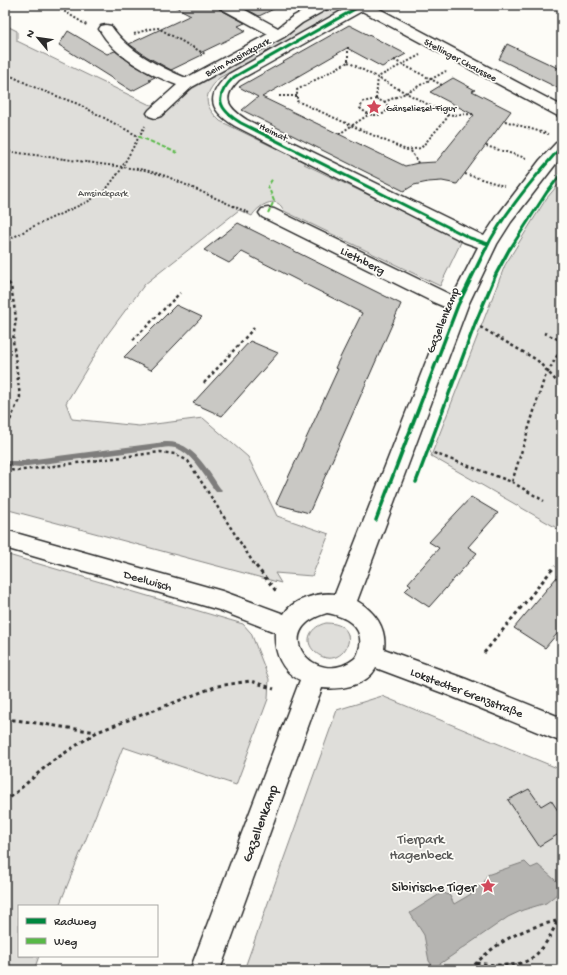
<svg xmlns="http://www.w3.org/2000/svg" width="567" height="975" viewBox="0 0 567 975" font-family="'Gochi Hand',sans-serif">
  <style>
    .green { fill: #dfdeda; stroke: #858482 }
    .water { fill: #b5b4b1; stroke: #7e7d7b }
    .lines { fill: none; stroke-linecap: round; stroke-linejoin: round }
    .stream { fill: #7e7d7b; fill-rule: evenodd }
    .building { fill: #c9c8c4; stroke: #2b2b2b }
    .minor-casing { stroke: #2b2b2b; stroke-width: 3 }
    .path-far2 { stroke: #2b2b2b; stroke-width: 2; stroke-dasharray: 2 2; stroke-linecap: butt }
    .path-far1 { stroke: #2b2b2b; stroke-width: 2.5; stroke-dasharray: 3 3; stroke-linecap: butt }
    .path { stroke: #2b2b2b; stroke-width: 3; stroke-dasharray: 3.5 3.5; stroke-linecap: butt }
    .minor { fill: #fdfcf7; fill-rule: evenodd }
    .quiet { stroke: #58b947; stroke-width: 2; stroke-dasharray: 4.5 2; stroke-linecap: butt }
    .cycleway-far1-casing { stroke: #fdfcf7; stroke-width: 5 }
    .cycleway-casing { stroke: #fdfcf7; stroke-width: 6 }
    .cycleway-far1 { stroke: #00873e; stroke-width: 3 }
    .cycleway { stroke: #00873e; stroke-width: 3.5 }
    .labels { text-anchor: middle; stroke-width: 3.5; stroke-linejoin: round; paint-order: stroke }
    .far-street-label { font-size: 10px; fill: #2b2b2b; stroke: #fdfcf7 }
    .far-poi-label { font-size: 10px; fill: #2b2b2b; stroke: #fdfcf7; text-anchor: start }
    .far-park-label { font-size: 10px; fill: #585857; stroke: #fdfcf7 }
    .street-label { font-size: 12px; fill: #2b2b2b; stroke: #fdfcf7 }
    .near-street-label { font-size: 14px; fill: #2b2b2b; stroke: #fdfcf7 }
    .near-park-label { font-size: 14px; fill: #585857; stroke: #fdfcf7 }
    .near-poi-label { font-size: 14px; fill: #2b2b2b; stroke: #fdfcf7; text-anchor: end }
  </style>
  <rect width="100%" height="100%" fill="#fdfcf7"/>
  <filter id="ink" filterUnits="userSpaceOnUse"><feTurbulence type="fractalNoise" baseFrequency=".025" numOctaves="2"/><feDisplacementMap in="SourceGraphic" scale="8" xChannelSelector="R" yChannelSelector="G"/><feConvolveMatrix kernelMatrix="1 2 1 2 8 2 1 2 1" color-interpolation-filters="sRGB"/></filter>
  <g filter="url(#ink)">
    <path class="green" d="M331 7 341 12 219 78C203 96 203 104 220 121L304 162V164L462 240 440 286 284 211C283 210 282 207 281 206 273 196 256 208 252 216L239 210 145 284 107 335 66 403 72 419 139 426 203 418 248 457 277 516 329 534 312 576 275 573 281 583 5 509V25L17 31V41L148 104 168 109 188 91 286 36 303 23Z
      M562 180V531L431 456 505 265 546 199Z
      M5 554 243 624 251 633 269 679 268 699 236 785 123 747 59 906H19V956H39L34 970H5Z
      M326 623C369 623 342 676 315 652 302 640 312 626 326 623Z
      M382 696 562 770V970H244L337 710Z"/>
    <path class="water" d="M525 862 531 868 538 865 562 886V890L546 903 523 910 508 917 434 968 429 961 424 935 410 913 443 892 450 896 454 904 471 894 474 886H483L487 875Z"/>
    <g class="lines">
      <path class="stream" d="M165 442C192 440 207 469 220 488L222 490 220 492H216C206 479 192 452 175 448 171 447 166 447 162 448L20 467 8 466 5 464 6 461H20Z"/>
    </g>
    <path class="building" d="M172 5H217L219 9 245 23 238 26 246 31 200 53 202 55 171 70 146 56 129 44 191 15Z
      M239 5H282L259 16Z
      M349 25 406 54 382 67 347 48 262 97 405 166 418 163 436 162 474 115 430 92 453 78 475 90 472 91 511 111 457 184 442 181 428 182 414 185 404 191 242 110 258 97 239 87Z
      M68 31 107 54 115 51 132 64 155 77 149 80 151 81 132 91 59 45Z
      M507 44 562 70V90L499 59Z
      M238 223 401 304 309 513 276 504 338 369 335 368 362 313 242 252 229 263 204 250Z
      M176 305 202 317 151 370 124 357Z
      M250 341 278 353 222 416 193 403Z
      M471 497 498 513 468 547 477 553 429 607 405 591 411 585 408 583 439 548 429 542Z
      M562 571V628L545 648 514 628Z
      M529 789 541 806 551 800 562 817V832L539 846 508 800Z"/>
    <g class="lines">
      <defs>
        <path id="minor" d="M218 5H236L278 28 292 17 314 5H331L329 8 302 23 284 37 192 87 161 116 155 118 149 116 147 113 149 110 177 85C147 73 115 57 99 29L101 26 106 25 111 26C129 52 158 66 186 78L268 34 220 8Z
          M352 5H372L562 106V117L556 115 362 11 239 80C221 98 227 107 247 120L484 236 498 215 540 160 556 143 562 141V156L511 222 497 244 468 305 357 601C374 611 387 627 384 649L466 679 562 718V742L448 695 376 668C366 686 341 690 322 688L220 970H190L300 680C281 671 274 652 275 632L219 610 5 548V530L222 591 284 614C292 599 320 592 335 594L447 308 433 302 262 217 259 213 262 209 268 208 274 209 453 296 478 247 464 242 235 126C209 110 205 96 229 74ZM327 613C344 616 363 625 360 646 359 651 358 656 354 659 315 689 267 630 327 613Z"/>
      </defs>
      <use href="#minor" class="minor-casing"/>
      <path class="path-far2" d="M54 5 88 26
        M134 34 149 29 158 28 205 54
        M348 47V62
        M394 60 442 85
        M348 62 444 113 447 115V118L421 148 406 150 297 101V90Z
        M5 73 38 89 78 104 138 136
        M279 96H297
        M376 99 378 77 420 55
        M376 99 384 102 389 107 385 113C376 117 367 115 360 108L363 102Z
        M384 102 406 93 446 71
        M447 115 475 114
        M505 121 548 134
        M339 134 368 115
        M486 146 526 158
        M5 151 145 170 166 176 249 213
        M411 151 418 163
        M465 174 504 186
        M5 242 32 227 89 201 104 192 120 171 145 126"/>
      <path class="path-far1" d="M5 278 11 286 16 318 13 340 20 397 5 432
        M475 324 537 360 562 387
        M544 333 562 341
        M133 340 180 293
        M204 383 254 328
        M428 451 512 482 544 379 562 347
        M5 469 16 471 160 452 175 454 188 461 256 567
        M512 482 544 501"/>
      <path class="path" d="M256 566 276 591
        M484 653 555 566
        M5 720H16L96 732
        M5 802 51 762 97 732 217 686 251 681 274 689
        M476 963C525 969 537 965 558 920
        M470 970C495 941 525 927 562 920"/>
      <use href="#minor" class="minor"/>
      <path class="quiet" d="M138 136 177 153
        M268 213 274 201 268 186 273 178"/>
      <defs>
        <path id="cycleway-far1" d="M362 5 234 77C213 97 218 109 241 123L470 238 488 244
          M486 249C502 215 537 174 562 146
          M510 249 547 192 562 173"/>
        <path id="cycleway" d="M416 482 475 324 496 274 510 248
          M376 520 458 305 486 248"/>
      </defs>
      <use href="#cycleway-far1" class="cycleway-far1-casing"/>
      <use href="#cycleway" class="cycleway-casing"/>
      <use href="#cycleway-far1" class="cycleway-far1"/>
      <use href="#cycleway" class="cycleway"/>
    </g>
  </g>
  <defs>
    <symbol id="sight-bare" viewBox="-9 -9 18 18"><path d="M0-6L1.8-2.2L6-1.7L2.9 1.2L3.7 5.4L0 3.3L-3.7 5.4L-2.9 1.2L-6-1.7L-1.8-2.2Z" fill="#d1495b" stroke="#fdfcf7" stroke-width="2.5" paint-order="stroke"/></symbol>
  </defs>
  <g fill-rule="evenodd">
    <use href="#sight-bare" x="363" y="96" width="22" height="22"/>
    <use href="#sight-bare" x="477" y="875" width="22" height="22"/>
  </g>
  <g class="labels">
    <g class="far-street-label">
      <text transform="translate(237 56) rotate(-28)" y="4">Beim Amsinckpark</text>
      <text transform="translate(461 59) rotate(28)" y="4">Stellinger Chaussee</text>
      <text transform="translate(274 131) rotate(26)" y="4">Heimat</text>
    </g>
    <g class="far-poi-label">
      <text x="386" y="111">Gänseliesel-Figur</text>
    </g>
    <g class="far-park-label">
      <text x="103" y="196">Amsinckpark</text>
    </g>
    <g class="street-label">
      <text transform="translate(363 260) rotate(27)" y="4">Liethberg</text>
      <text transform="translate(442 320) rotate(-68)" y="4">Gazellenkamp</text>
      <text transform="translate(148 580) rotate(16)" y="4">Deelwisch</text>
      <text transform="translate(467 692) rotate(21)" y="4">Lokstedter Grenzstraße</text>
    </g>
    <g class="near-street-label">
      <text transform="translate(259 823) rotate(-70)" y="5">Gazellenkamp</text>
    </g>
    <g class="near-park-label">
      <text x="421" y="843">Tierpark<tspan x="421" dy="16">Hagenbeck</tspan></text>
    </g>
    <g class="near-poi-label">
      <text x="476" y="891">Sibirische Tiger</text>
    </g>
  </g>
  <rect width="567" height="975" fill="none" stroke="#fdfcf7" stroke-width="20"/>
  <rect x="10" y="10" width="547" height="955" fill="none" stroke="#2b2b2b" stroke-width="1.5" filter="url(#ink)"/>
  <rect x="18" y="905" width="140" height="52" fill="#fdfcf7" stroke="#a9a8a5"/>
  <rect x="26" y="918" width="20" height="6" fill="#00873e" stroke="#a9a8a5"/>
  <text x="54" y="925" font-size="12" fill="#2b2b2b">Radweg</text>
  <rect x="26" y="938" width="20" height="6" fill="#58b947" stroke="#a9a8a5"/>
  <text x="54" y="945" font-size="12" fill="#2b2b2b">Weg</text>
  <g transform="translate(38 38) rotate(299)" stroke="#fdfcf7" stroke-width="3" paint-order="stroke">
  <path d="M0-3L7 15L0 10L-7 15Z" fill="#2b2b2b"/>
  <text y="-6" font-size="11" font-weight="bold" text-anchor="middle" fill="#2b2b2b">N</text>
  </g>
</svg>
